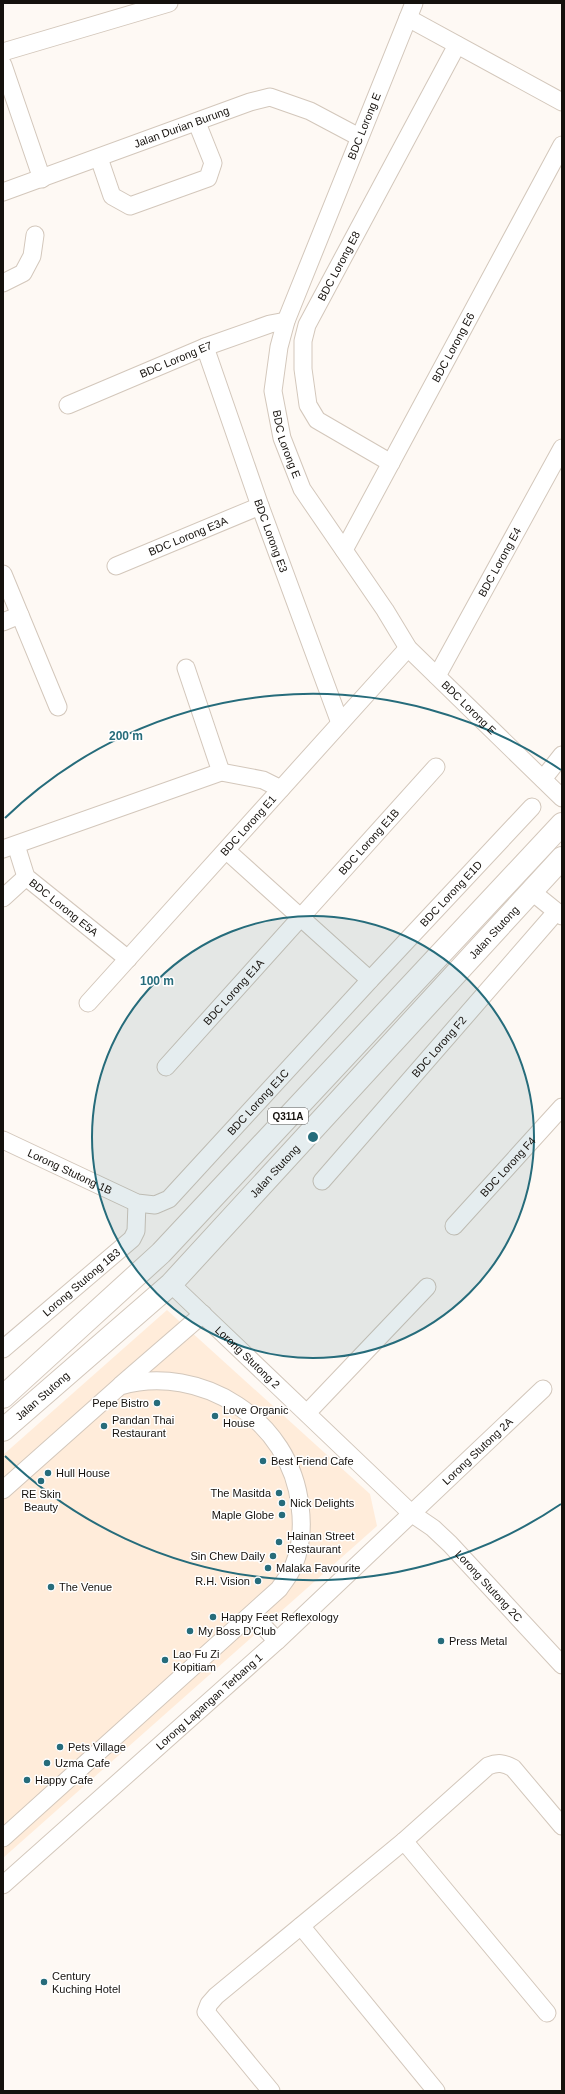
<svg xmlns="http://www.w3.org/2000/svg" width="565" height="2094" viewBox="0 0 565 2094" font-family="Helvetica,sans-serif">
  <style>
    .built { fill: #ffecda }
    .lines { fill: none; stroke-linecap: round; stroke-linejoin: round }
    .street-casing { stroke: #d3c7bb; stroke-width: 19 }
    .primary-casing { stroke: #d3c7bb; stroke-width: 24 }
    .street { stroke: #fff; stroke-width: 17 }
    .primary { stroke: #fff; stroke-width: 22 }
    .ring { fill: none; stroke: #266c7b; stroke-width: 2 }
    .poi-dot { fill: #266c7b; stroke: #fff; stroke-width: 1.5 }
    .labels { text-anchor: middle; stroke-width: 3; stroke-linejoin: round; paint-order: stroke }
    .shield { fill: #fff; stroke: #5b5856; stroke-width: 1 }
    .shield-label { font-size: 10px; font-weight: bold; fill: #15110d }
    .street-label { font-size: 11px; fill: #15110d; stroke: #fff }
    .poi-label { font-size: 11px; fill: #15110d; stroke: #fff; text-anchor: start }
    .centre { fill: #266c7b; stroke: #fff; stroke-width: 2 }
    .ring-label { font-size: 12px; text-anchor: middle; font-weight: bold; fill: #266c7b; stroke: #fff; stroke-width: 3; stroke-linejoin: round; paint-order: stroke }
  </style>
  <rect width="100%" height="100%" fill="#fef9f4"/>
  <path class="built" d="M167 1310 370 1494 377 1526 3 1858V1455Z"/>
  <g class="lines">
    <defs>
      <g id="street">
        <path id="s1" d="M414 3 286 321 279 347 273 391 282 438 302 489 385 610 408 648 562 798"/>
        <path d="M408 18 562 102"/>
        <path d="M3 52 169 3"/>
        <path d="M3 65 42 179"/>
        <path d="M99 158 112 196 130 206 208 178 213 163 197 123"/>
        <path id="s2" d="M3 192 250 102 270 97 310 111 359 137"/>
        <path d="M3 283 23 273 32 256 35 235"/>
        <path id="s3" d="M205 347 260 506 340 723"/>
        <path id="s4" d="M68 405 205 347 270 324 286 321"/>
        <path id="s5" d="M391 463 317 420 308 405 303 369V341L307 325 457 45"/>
        <path id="s6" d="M344 550 562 145"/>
        <path id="s7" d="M116 566 260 506"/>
        <path d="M3 574 58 707"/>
        <path d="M3 622 20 615"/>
        <path d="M186 668 221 772"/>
        <path id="s8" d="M437 676 562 448"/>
        <path d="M543 779 562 755"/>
        <path id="s9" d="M16 845 26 877 128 959"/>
        <path d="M3 849 221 772 263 780 281 789"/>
        <path d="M227 851 370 980"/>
        <path d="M531 891 562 916"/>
        <path d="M3 898 26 877"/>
        <path id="s10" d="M88 1003 408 648"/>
        <path id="s11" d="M166 1067 436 767"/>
        <path id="s12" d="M3 1140 137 1203 155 1205 169 1199 370 980 532 807"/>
        <path id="s13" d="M322 1181 556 912"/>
        <path id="s14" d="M454 1226 562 1107"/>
        <path id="s15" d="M171 1284 411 1513 433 1528 450 1544 562 1665"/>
        <path id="s16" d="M3 1349 132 1239 136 1231 137 1203"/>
        <path d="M121 1385 203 1314"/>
        <path d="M307 1413 427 1287"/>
        <path d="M3 1490 120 1386C201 1363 291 1420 300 1506 303 1527 301 1552 291 1571 288 1577 283 1583 279 1589L3 1838"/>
        <path d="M252 1614 277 1641"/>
        <path d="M404 1841 547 2013"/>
        <path id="s17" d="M3 1885 277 1641 543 1389"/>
        <path d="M301 1926 436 2091"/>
        <path d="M271 2091 206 2012 209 2004 216 1996 404 1841 488 1766C498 1762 504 1763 513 1768L562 1826"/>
      </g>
      <g id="primary">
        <path d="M3 1397 161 1253 562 824"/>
        <path id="s18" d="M3 1430 171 1284 562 858"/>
      </g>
    </defs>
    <use href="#street" class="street-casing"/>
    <use href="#primary" class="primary-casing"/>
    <use href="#street" class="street"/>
    <use href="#primary" class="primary"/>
  </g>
  <circle cx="313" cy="1137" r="221" fill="#266c7b" fill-opacity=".12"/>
  <g class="ring">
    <circle cx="313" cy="1137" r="221"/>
    <path d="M561 1504A443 443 0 0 1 5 1456M5 818A443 443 0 0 1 561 770"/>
  </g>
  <g class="poi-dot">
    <circle cx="157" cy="1403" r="4"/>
    <circle cx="215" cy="1416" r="4"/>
    <circle cx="104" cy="1426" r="4"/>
    <circle cx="263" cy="1461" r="4"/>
    <circle cx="48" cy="1473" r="4"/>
    <circle cx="41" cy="1481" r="4"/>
    <circle cx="279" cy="1493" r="4"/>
    <circle cx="282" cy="1503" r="4"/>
    <circle cx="282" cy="1515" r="4"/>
    <circle cx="279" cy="1542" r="4"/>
    <circle cx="273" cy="1556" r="4"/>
    <circle cx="268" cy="1568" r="4"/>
    <circle cx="258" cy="1581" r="4"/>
    <circle cx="51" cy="1587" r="4"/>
    <circle cx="213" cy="1617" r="4"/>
    <circle cx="190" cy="1631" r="4"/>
    <circle cx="441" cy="1641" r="4"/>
    <circle cx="165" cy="1660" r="4"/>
    <circle cx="60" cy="1747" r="4"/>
    <circle cx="47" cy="1763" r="4"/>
    <circle cx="27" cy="1780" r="4"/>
    <circle cx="44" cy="1982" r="4"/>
  </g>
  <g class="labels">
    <rect class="shield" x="268" y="1108" width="40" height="16" rx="3"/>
    <g class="shield-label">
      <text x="288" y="1120">Q311A</text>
    </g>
    <g class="street-label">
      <text transform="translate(364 126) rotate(-68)" y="4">BDC Lorong E</text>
      <text dy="4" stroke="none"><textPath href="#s2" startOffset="190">Jalan Durian Burung</textPath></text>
      <text dy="4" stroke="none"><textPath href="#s5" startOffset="251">BDC Lorong E8</textPath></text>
      <text dy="4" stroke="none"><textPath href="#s6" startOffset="230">BDC Lorong E6</textPath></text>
      <text dy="4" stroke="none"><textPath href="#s4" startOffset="117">BDC Lorong E7</textPath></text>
      <text dy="4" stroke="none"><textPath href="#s1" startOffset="469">BDC Lorong E</textPath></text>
      <text dy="4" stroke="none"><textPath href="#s7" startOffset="78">BDC Lorong E3A</textPath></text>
      <text dy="4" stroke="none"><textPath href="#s3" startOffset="200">BDC Lorong E3</textPath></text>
      <text dy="4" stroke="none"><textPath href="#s8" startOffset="130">BDC Lorong E4</textPath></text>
      <text dy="4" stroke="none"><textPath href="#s1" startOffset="793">BDC Lorong E</textPath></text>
      <text dy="4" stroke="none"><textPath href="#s10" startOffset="239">BDC Lorong E1</textPath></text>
      <text dy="4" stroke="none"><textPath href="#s11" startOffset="303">BDC Lorong E1B</textPath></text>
      <text dy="4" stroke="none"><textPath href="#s12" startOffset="597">BDC Lorong E1D</textPath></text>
      <text dy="4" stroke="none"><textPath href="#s9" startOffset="82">BDC Lorong E5A</textPath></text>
      <text dy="4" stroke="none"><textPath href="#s18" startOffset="700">Jalan Stutong</textPath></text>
      <text dy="4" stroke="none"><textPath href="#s11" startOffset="101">BDC Lorong E1A</textPath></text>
      <text dy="4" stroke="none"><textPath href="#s13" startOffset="178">BDC Lorong F2</textPath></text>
      <text dy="4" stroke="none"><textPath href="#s12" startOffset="313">BDC Lorong E1C</textPath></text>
      <text dy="4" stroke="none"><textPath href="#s14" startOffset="80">BDC Lorong F4</textPath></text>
      <text dy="4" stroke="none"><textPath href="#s12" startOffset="74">Lorong Stutong 1B</textPath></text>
      <text dy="4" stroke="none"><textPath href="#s18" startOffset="376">Jalan Stutong</textPath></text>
      <text dy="4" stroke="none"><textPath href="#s16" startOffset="103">Lorong Stutong 1B3</textPath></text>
      <text dy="4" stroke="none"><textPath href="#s15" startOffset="106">Lorong Stutong 2</textPath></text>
      <text dy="4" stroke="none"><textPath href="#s18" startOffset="52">Jalan Stutong</textPath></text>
      <text dy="4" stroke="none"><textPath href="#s17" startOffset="643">Lorong Stutong 2A</textPath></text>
      <text dy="4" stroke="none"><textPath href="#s15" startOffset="439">Lorong Stutong 2C</textPath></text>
      <text dy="4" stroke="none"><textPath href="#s17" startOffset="276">Lorong Lapangan Terbang 1</textPath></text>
    </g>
    <g class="poi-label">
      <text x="149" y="1407" text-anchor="end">Pepe Bistro</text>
      <text x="223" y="1414">Love Organic<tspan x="223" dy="13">House</tspan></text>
      <text x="112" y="1424">Pandan Thai<tspan x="112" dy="13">Restaurant</tspan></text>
      <text x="271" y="1465">Best Friend Cafe</text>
      <text x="56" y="1477">Hull House</text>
      <text x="271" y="1497" text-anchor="end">The Masitda</text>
      <text x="41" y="1498" text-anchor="middle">RE Skin<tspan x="41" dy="13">Beauty</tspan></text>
      <text x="290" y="1507">Nick Delights</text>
      <text x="274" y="1519" text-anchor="end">Maple Globe</text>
      <text x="287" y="1540">Hainan Street<tspan x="287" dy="13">Restaurant</tspan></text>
      <text x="265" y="1560" text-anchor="end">Sin Chew Daily</text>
      <text x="276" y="1572">Malaka Favourite</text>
      <text x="250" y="1585" text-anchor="end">R.H. Vision</text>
      <text x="59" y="1591">The Venue</text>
      <text x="221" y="1621">Happy Feet Reflexology</text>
      <text x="198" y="1635">My Boss D'Club</text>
      <text x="449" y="1645">Press Metal</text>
      <text x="173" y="1658">Lao Fu Zi<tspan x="173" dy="13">Kopitiam</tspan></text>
      <text x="68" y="1751">Pets Village</text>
      <text x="55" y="1767">Uzma Cafe</text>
      <text x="35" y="1784">Happy Cafe</text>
      <text x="52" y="1980">Century<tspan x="52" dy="13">Kuching Hotel</tspan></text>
    </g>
  </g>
  <circle cx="313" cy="1137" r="6" class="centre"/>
  <g class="ring-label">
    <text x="126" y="740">200 m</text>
    <text x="157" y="985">100 m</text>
  </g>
  <rect width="565" height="2094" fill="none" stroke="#15110d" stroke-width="8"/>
</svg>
